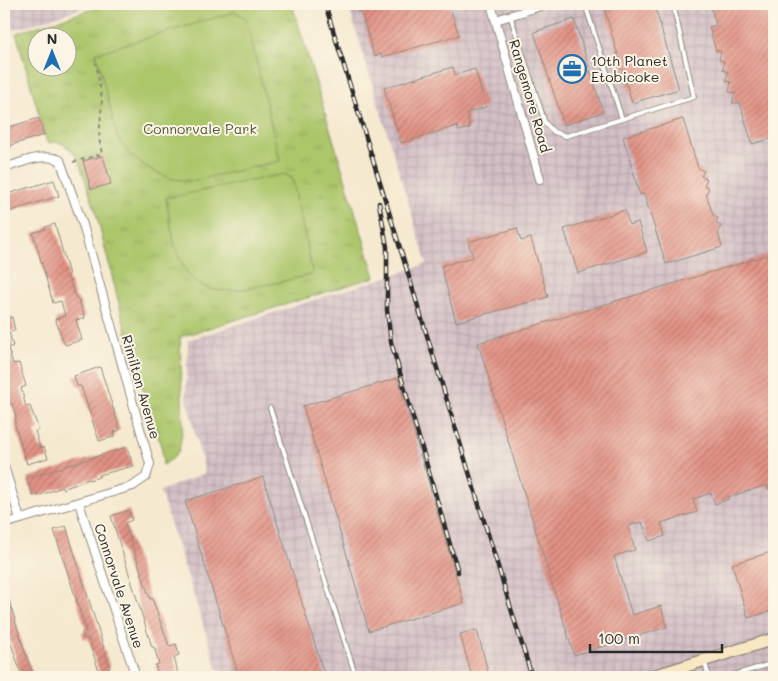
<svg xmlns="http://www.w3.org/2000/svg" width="778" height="681" viewBox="0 0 778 681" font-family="Mali,sans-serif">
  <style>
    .industrial { fill: url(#industrial-grid) }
    .park { fill: url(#park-tufts); stroke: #6c784b; fill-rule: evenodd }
    .pitch { fill: #acc66b; stroke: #6c784b }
    .building { fill: url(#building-hatch) }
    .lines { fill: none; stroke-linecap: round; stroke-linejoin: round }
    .service-casing { stroke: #908a7d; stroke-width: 6 }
    .minor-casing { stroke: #908a7d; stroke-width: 10 }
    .secondary-casing { stroke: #908a7d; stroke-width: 14 }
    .path { stroke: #908a7d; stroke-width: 2; stroke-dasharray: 4 4; stroke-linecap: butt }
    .service { stroke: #fff; stroke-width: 4 }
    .minor { stroke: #fff; stroke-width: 8 }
    .secondary { stroke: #f9e7c3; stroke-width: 11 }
    .rail-casing { stroke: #2b2b2b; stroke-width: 4.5 }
    .rail { stroke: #fcf5e5; stroke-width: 2.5; stroke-dasharray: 8; stroke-linecap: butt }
    .labels { text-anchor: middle; stroke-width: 4; stroke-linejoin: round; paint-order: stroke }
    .poi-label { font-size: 14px; fill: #2b2b2b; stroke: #fcf5e5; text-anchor: start }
    .street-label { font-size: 14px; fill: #2b2b2b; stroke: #fcf5e5 }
    .park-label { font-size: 14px; fill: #525a3e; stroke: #fcf5e5 }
  </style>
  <defs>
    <pattern id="industrial-grid" width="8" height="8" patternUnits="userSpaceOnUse" patternTransform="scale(1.25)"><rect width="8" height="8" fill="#d2bec5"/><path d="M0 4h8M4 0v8" fill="none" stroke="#b4a3a9"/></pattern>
    <pattern id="park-tufts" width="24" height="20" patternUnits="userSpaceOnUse" patternTransform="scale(1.25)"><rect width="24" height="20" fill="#acc66b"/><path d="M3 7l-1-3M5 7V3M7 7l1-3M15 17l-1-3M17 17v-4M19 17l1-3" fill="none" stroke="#94aa5d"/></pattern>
    <pattern id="building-hatch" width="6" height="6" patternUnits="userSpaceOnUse" patternTransform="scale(1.25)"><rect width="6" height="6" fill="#e29285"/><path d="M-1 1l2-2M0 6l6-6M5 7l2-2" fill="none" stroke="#b7776d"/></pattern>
  </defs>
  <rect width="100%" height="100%" fill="#fcf5e5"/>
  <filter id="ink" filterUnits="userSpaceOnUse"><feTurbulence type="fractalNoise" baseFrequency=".02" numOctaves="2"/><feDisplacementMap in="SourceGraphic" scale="10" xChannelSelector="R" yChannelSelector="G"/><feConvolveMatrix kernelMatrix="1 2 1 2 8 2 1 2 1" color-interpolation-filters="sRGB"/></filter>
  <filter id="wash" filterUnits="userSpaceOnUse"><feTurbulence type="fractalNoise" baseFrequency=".0096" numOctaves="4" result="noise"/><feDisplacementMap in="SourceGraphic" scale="20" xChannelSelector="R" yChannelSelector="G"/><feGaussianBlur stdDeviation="1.12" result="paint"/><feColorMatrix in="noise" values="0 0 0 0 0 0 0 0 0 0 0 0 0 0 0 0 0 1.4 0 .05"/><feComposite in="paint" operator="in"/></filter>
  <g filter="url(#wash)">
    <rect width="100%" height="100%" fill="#f5e9cf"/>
    <path class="industrial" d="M6 4H95L14 30Z
      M348 4H774V677H220L160 491 205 473 186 396 188 340 427 264Z"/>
    <path class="park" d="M109 4H292L375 277 180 337 183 427 179 450 173 458 163 465 162 449 131 351 95 209 78 159 72 151 63 144 57 142 47 143 16 33ZM38 38H68V68H38Z"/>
    <path class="pitch" d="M235 12 246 18 280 161 192 181 173 179 155 172 131 156 118 139 96 53Z
      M284 174 292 178 313 274C297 278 281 282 264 285 232 292 198 299 181 262 172 242 170 218 166 198Z"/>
    <g id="blocks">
      <path class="building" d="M355 4H449L459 35 382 57 381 54 374 56 361 11 357 12Z
        M629 4H654L679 89 632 103 605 11Z
        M710 4H774V138L752 144 740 103H732L735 93 729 92 731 82 726 81 728 72 723 70 724 61 719 60 721 51H716L709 27 716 25Z
        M574 19 603 112 564 125 534 32Z
        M453 67 455 75 475 69 486 107 467 113 470 128 458 131 457 126 401 143 384 88Z
        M39 118 44 135 11 145V147L4 149V128H6Z
        M683 119 698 168 704 171 701 176 707 179 704 185 709 188 706 194 713 215 718 218 716 223 721 226 718 232 722 247 666 264 644 194 640 195 623 137Z
        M103 156 111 184 91 189 83 161Z
        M54 180 59 196 4 213V195Z
        M625 210 629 225 638 222 647 252 578 273 564 229Z
        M55 224 69 275H67L76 298 79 300 85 318 76 320 82 340 65 345 55 319 65 316 61 301 53 303 33 233 45 229V227Z
        M517 228 521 241 531 238 548 297 456 322 441 266 473 257 468 242Z
        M774 253V487L768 489 767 485 728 497 729 499 715 504 711 493 693 499 697 512 661 523 665 536 649 541 642 522 628 526 635 550 614 556 632 615 661 606 667 627 574 655 478 343Z
        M12 317 15 330 9 332 13 346 8 348 13 364 19 363 26 386 21 388 26 407 30 406 39 430 35 431 40 448 44 447 48 458 27 464 15 425 16 417 12 404 9 405 4 386V320Z
        M100 367 120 430 114 432 115 436 113 437 99 441 81 386H77L74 376Z
        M398 378 464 603 369 631 303 406Z
        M127 447 133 466 99 475V477L89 480V479L63 489 62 487 38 496V494L33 496 27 478Z
        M263 477 325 677H239L185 501Z
        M129 510 132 520 125 523 150 599 152 598 169 646 176 644 179 655 174 657 177 669V677H159L155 665 159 664 154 647H152L111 516Z
        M66 526 110 668 107 669 109 677H101L88 638 84 639 82 632 86 631V630L54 530Z
        M774 551V610L748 618 732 564Z
        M5 587 24 649 34 677H22L4 622V588Z
        M477 630 488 672 472 677 460 634Z
        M774 669V677H753L752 676Z"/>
    </g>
  </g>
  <g filter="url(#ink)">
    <use href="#blocks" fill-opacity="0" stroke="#908a7d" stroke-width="1"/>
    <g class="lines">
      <defs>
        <path id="service" d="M585 4 622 119 694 97 673 4
          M510 15 545 123 554 132 566 136 622 119
          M270 408 356 677
          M705 663 709 677
          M727 677 774 663"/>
        <path id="minor" d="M491 4 540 179
          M496 20 547 4
          M4 168C22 163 42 152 60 160L83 225 150 464 146 477 133 486 4 524
          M4 466 20 519
          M79 503 136 677"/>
        <path id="secondary" d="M650 677 774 639"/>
      </defs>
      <use href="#service" class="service-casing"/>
      <use href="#minor" class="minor-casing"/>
      <use href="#secondary" class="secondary-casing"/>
      <path class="path" d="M73 162 102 154 99 138 102 100 96 63"/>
      <use href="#service" class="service"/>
      <use href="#minor" class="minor"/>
      <use href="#secondary" class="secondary"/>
      <defs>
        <path id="rail" d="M325 4 532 677
          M379 203 387 247V310L391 342 458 572"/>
      </defs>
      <use href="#rail" class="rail-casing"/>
      <use href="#rail" class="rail"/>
    </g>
  </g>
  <defs>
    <symbol id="office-ring" viewBox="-11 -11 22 22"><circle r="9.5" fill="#fcf5e5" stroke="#1f6fb2" stroke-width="1.5"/><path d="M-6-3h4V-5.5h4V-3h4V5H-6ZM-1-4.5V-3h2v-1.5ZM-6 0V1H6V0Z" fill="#1f6fb2"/></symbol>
  </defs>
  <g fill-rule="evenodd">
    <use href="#office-ring" x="556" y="53" width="32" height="32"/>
  </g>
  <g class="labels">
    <g class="poi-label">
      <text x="591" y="66">10th Planet<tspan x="591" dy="16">Etobicoke</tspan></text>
    </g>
    <g class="street-label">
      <text transform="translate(530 96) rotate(74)" y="5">Rangemore Road</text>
      <text transform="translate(141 387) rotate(74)" y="5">Rimilton Avenue</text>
      <text transform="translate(119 586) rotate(72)" y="5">Connorvale Avenue</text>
    </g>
    <g class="park-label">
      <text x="200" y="134">Connorvale Park</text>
    </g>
  </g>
  <rect width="778" height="681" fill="none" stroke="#fcf5e5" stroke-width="20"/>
  <g transform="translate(52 52)"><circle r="24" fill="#fcf5e5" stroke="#a8a49b"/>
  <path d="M0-4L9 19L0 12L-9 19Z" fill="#1f6fb2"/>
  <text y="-8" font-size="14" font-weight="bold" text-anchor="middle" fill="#2b2b2b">N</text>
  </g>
  <path d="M590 644v8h132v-8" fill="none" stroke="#2b2b2b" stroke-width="2.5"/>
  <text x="598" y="644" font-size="15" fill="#2b2b2b" stroke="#fcf5e5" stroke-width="4" paint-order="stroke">100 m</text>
</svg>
